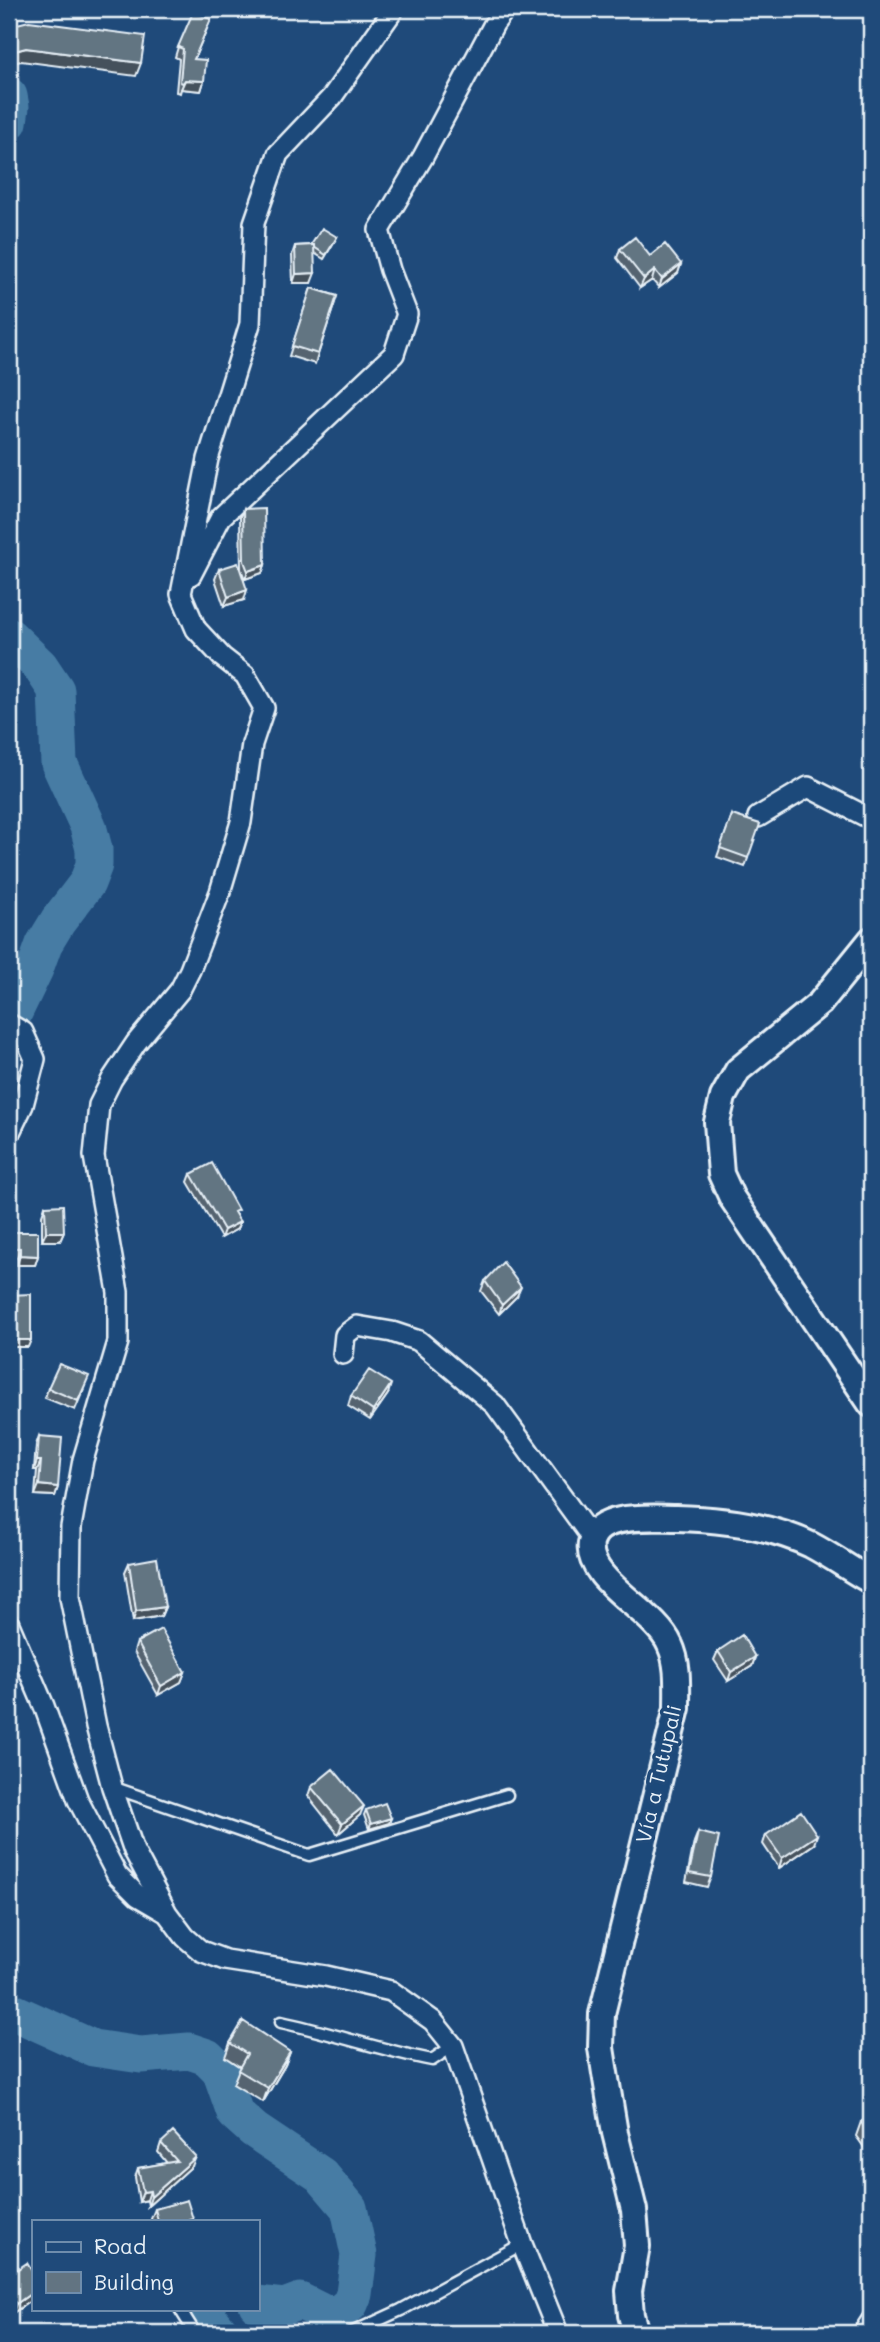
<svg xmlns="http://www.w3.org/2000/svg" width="880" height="2342" viewBox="0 0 880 2342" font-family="Mali,sans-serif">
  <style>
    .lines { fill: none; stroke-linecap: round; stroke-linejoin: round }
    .river { stroke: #477ca4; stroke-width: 37 }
    .service-casing { stroke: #e8f1f8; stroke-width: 15 }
    .minor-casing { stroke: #e8f1f8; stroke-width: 24 }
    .tertiary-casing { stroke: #e8f1f8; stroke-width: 30 }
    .service { stroke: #1f4a7a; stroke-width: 10 }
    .minor { stroke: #1f4a7a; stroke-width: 19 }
    .tertiary { stroke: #1f4a7a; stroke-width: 24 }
    .wall { fill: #546470; stroke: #e8f1f8; stroke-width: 2 }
    .shaded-wall { fill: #45515b; stroke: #e8f1f8; stroke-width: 2 }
    .building { fill: #627482; stroke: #e8f1f8; stroke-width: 2 }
    .labels { text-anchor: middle; stroke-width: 7; stroke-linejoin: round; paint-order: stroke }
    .street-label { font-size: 21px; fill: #e8f1f8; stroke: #1f4a7a }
  </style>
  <rect width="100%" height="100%" fill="#1f4a7a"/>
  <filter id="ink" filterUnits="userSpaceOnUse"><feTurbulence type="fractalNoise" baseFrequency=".0143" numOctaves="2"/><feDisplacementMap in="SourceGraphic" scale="14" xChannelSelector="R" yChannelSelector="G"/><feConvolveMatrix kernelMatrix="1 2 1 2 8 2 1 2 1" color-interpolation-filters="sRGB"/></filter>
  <g filter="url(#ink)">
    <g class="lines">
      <path class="river" d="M9 96 11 107 9 122
        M9 636 40 666 56 690 59 763 88 826 94 849V865L87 883 58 921 44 944 35 969 9 1023
        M9 2010 93 2048 141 2055 189 2051 207 2057 220 2070 235 2113 254 2130 321 2175 349 2208 359 2255 354 2294 350 2304 338 2314 322 2312 300 2301 284 2307 257 2304
        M202 2309 221 2333"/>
      <defs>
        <path id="service" d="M112 1787 309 1855 507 1795
          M281 2022C332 2033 380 2050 432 2060L453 2046
          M180 2309 195 2333
          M351 2333 401 2310 522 2244
          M858 2333 871 2313"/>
        <path id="minor" d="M394 9 332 97 278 154 254 223 250 324 208 459 181 594 196 629 222 657 245 675 264 708 252 744 241 822 220 892 190 970 180 990 136 1043 112 1079 99 1105 94 1156 118 1292V1342L83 1460 71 1527 70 1597 96 1726 112 1787 134 1851 167 1913 185 1937 201 1951 225 1960 326 1976 391 1991 433 2021 453 2046 522 2244 558 2333
          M191 575 221 517 394 354 407 314 390 270 379 230 423 157 494 24 505 9
          M758 817 808 787 871 819
          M9 1024 23 1032 35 1059 23 1105 9 1134
          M343 1354 345 1335 357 1326 392 1332 419 1341 495 1405 592 1538
          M9 1624 44 1706 78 1800 117 1875 138 1896 167 1913"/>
        <path id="tertiary" d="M871 940 820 1003 738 1070 723 1097 717 1122 721 1174 732 1198 871 1404
          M636 2333 631 2315 629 2291 637 2246 634 2210 615 2133 605 2073 601 2048 602 2014 677 1708C677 1687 679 1664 670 1645 655 1610 585 1581 591 1543 596 1512 653 1518 676 1518 722 1519 769 1525 811 1545 832 1556 851 1570 871 1581"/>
      </defs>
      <use href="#service" class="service-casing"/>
      <use href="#minor" class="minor-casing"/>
      <use href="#tertiary" class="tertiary-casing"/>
      <use href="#service" class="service"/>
      <use href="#minor" class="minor"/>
      <use href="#tertiary" class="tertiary"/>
    </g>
    <path class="wall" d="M211 19 194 59 204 81 201 91 181 89 180 93 176 92 179 59 175 57 178 47Z
      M337 237 324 259 314 253 311 283H293L292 255 295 246 311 245Z
      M620 249 650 256 681 264 678 273 659 288 652 280 640 288 617 258Z
      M311 288 337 296 315 364 289 356Z
      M243 509 265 565 262 573 245 579 241 569 240 517Z
      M219 569 244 600 224 606 215 579Z
      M732 815 748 858 745 867 717 857Z
      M191 1174 236 1215 237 1229 221 1238 188 1182Z
      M45 1206 64 1232 60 1241H42V1215Z
      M14 1232 38 1256 35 1265H17V1258H10V1242Z
      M485 1281 517 1296 499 1314 481 1291Z
      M85 1386 75 1410 45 1398 48 1388Z
      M388 1394 370 1420 348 1406 351 1396Z
      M39 1436 58 1487 55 1496 35 1495 37 1470H34L36 1445Z
      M129 1563 165 1607 161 1616 133 1621 125 1572Z
      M137 1642 185 1672 181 1682 158 1695 134 1652Z
      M718 1651 755 1657 752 1666 728 1681 714 1660Z
      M311 1787 360 1815 338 1834 308 1796Z
      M366 1810 391 1818 389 1823 369 1829 364 1815Z
      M698 1832 711 1877 707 1887 686 1882 694 1842Z
      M766 1835 814 1844 779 1868 763 1844Z
      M230 2043 290 2052 285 2065 263 2102 233 2084 240 2067 225 2057Z
      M871 2115V2157L856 2136 861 2122Z
      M161 2143 192 2166 148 2206 147 2200 139 2202 135 2177 138 2168 167 2163 158 2152Z
      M155 2209 193 2219 192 2221H152L151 2219Z
      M33 2273V2299L13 2313 9 2307V2275Z"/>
    <path class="shaded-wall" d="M26 48 141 63 136 76 21 61 9 64V58L11 52Z
      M185 80 204 81 201 91 181 89Z
      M681 264 678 273 659 288 662 279Z
      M655 270 652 280 640 288 644 279Z
      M315 273 311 283H293L296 274Z
      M265 565 262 573 245 579 248 571Z
      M247 590 244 600 224 606 228 597Z
      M240 1222 237 1229 221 1238 224 1230Z
      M46 1232H64L60 1241H42Z
      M13 1248H20L17 1258H10Z
      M20 1255 38 1256 35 1265H17Z
      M521 1287 517 1296 499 1314 502 1305Z
      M9 1340H31L28 1347H9Z
      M391 1384 388 1394 370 1420 373 1411Z
      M37 1461H41L37 1470H34Z
      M39 1485 58 1487 55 1496 35 1495Z
      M165 1607 161 1616 133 1621 136 1611Z
      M755 1657 752 1666 728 1681 731 1672Z
      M185 1672 181 1682 158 1695 161 1686Z
      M17 1713 14 1723 9 1725V1717Z
      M364 1806 360 1815 338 1834 342 1824Z
      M391 1818 389 1823 369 1829 371 1824Z
      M817 1835 814 1844 779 1868 782 1858Z
      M290 2052 285 2065 263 2102 268 2088Z
      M196 2157 192 2166 148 2206 151 2197Z
      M150 2191 147 2200 139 2202 143 2192Z
      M33 2292V2299L13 2313 16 2304Z"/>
    <path class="building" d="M193 12 211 19 194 59 206 60 204 81 185 80 183 83 180 82 183 49 178 47Z
      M29 21 145 36 141 63 26 48 11 52 9 45V26Z
      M322 228 337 237 326 255 314 247V245H311Z
      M635 237 650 256 665 244 681 264 662 279 655 270 644 279 620 249Z
      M314 245 315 273 296 274 295 246Z
      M311 288 337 296 318 354 292 346Z
      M264 508 265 565 248 571 244 561 243 509Z
      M238 563 247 590 228 597 219 569Z
      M732 815 760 824 748 858 720 848Z
      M212 1163 238 1210 234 1212 240 1222 224 1230 191 1174Z
      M63 1205 64 1232H46L45 1206Z
      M14 1232H38V1256L20 1255V1248H13Z
      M503 1262 521 1287 502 1305 485 1281Z
      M31 1294V1340H9V1295Z
      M59 1364 89 1376 78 1401 48 1388Z
      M369 1370 391 1384 373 1411 351 1396Z
      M39 1436 62 1438 58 1487 39 1485 41 1461H37Z
      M157 1558 165 1607 136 1611 129 1563Z
      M161 1629 185 1672 161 1686 137 1642Z
      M742 1635 755 1657 731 1672 718 1651Z
      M9 1695 17 1713 9 1717Z
      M333 1769 364 1806 342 1824 311 1787Z
      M385 1803 391 1818 371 1824 366 1810Z
      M801 1811 817 1835 782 1858 766 1835Z
      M698 1832 719 1837 711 1877 689 1873Z
      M243 2021 290 2052 268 2088 238 2070 247 2054 230 2043Z
      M871 2115V2137L861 2122Z
      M173 2132 196 2157 151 2197 150 2191 143 2192 138 2168 177 2161 161 2143Z
      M187 2200 193 2219 185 2221H158L155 2209Z
      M27 2263 33 2273V2292L16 2304 9 2293V2275Z"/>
  </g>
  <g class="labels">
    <g class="street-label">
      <text transform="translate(659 1774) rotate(-77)" y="7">Vía a Tutupali</text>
    </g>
  </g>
  <rect width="880" height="2342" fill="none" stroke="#1f4a7a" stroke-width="35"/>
  <rect x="18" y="18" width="845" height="2307" fill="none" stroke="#e8f1f8" stroke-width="2.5" filter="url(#ink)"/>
  <rect x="32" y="2220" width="228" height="91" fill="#1f4a7a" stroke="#6f8dac" stroke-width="2"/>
  <rect x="46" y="2242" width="35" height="10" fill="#1f4a7a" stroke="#6f8dac" stroke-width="2"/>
  <text x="94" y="2254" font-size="21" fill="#e8f1f8">Road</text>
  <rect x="46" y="2272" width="35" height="21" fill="#627482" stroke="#6f8dac" stroke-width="2"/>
  <text x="94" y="2290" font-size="21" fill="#e8f1f8">Building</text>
</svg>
